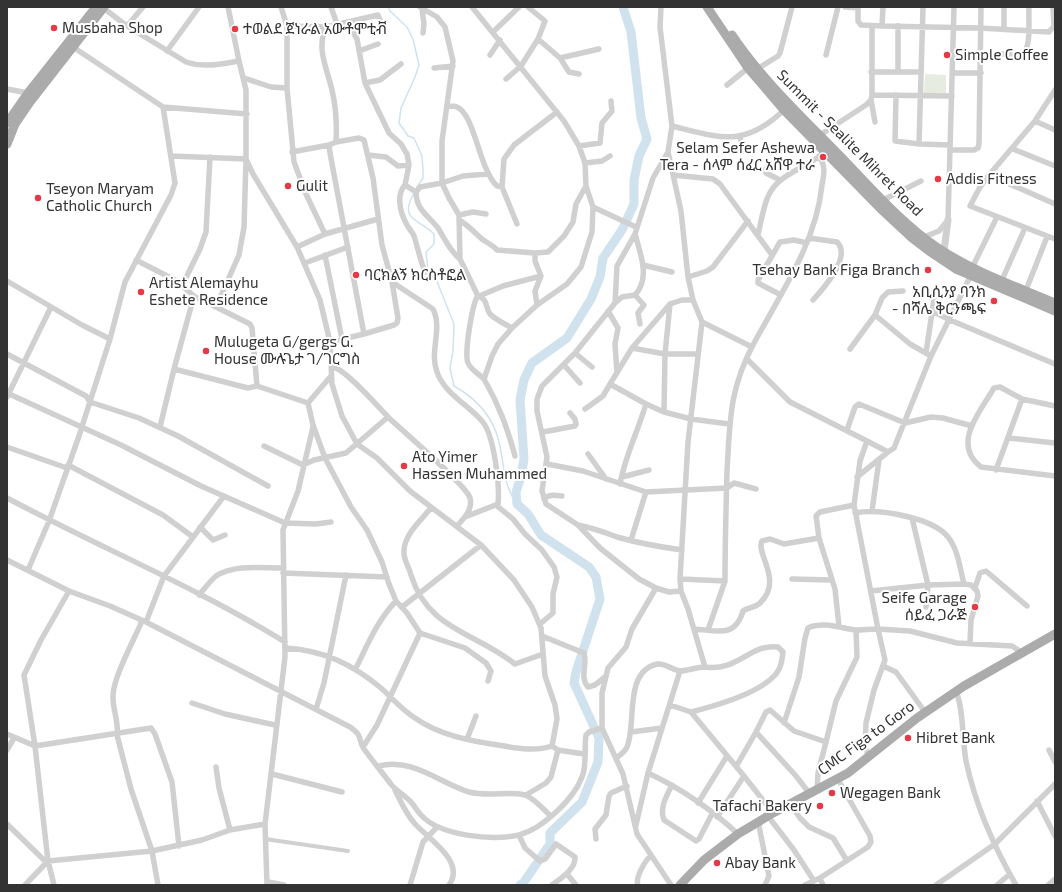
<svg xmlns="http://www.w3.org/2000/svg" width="1062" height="892" viewBox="0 0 1062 892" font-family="'Exo 2','Noto Sans Ethiopic',sans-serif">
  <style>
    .green { fill: #e6ecdf }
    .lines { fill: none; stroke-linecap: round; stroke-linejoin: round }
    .stream { stroke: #cfe2ee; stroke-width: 1.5 }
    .river { stroke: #cfe2ee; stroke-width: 9 }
    .pedestrian { stroke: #d0d0d0; stroke-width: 4 }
    .minor { stroke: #d0d0d0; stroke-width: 5.5 }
    .tertiary { stroke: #d0d0d0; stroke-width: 7 }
    .primary { stroke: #ababab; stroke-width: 9 }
    .poi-dot { fill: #e63946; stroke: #fff; stroke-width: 1.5 }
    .labels { text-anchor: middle; stroke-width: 4; stroke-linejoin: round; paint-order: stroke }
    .poi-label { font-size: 15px; fill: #333; stroke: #fff; text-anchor: start }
    .street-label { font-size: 15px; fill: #333; stroke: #fff }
  </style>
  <rect width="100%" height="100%" fill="#fff"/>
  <path class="green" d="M925 74 946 75V94L924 93Z"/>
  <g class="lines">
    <path class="stream" d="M388 7 390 11 407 27 413 39 419 65 415 77 401 108 399 123 408 136 414 138 422 156 423 170V178L417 187
      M414 193C398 221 420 219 434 234V244L426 252 428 270 436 279 454 324 453 351 450 368 454 386C477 399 493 416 499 442 505 466 502 483 517 504"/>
    <path class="river" d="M520 885 524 882 550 844V833L582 802 598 762 599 738 574 683 576 672 600 599 596 577 589 567 541 535 528 514 517 504 516 492 521 477 524 459 520 400 524 380 532 363 567 338 591 299 600 277 603 258 622 230 634 204V180L639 156 647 139 641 118 631 32 623 7"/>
    <path class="pedestrian" d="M265 839 348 851"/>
    <path class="minor" d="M102 7 127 26 186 62C204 68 220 64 239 61L228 7
      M331 7 337 24
      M420 7 437 17 445 27 453 61 442 141V183L449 198 459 215 460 259 478 296C488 299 485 307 490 314 496 320 505 324 512 328
      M472 7 564 121 579 146 585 163 586 186 593 207 592 232 581 267 567 284 537 305 512 328 498 344 492 356 484 379C499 405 507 427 515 456
      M528 7 545 21 538 39
      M845 7 858 8
      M858 7V21L861 25 882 26
      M883 7 882 26 980 28 1049 32 1054 26 1053 7
      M422 9 424 24 423 33
      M347 22 357 39 365 83 389 133 401 144 407 154 409 165 405 185 416 192
      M127 26 143 7
      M287 26 326 27
      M872 27V95L952 96
      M1004 29V7
      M493 32 519 7
      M167 51 199 7
      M359 51 378 44
      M981 54H1022C1032 49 1028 18 1029 7
      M490 55 500 40
      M826 55 838 7
      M560 58 599 49
      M434 68 453 66
      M757 69 778 56 780 53 792 7
      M871 72H921
      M898 72V26
      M953 73H981
      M244 78 271 87 287 88V26L281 7
      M506 79 521 66 538 39 560 58 569 72 579 74
      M365 83 380 80 401 64
      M727 85 748 68
      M287 88 294 162 306 194 325 234 378 219
      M7 89 28 93
      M896 95 895 141 919 144 923 7
      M871 100 875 122
      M448 106C451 106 455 106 457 107 475 115 479 169 497 186L502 187
      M163 107 247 114
      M1035 121 1055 130
      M672 126C721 138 744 148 784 110
      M820 135 866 105 871 100 872 95
      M740 137 743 151
      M336 142 359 138 364 140 373 178 382 245 392 282 398 318 397 323 394 325 364 334 330 153 329 145 336 142C337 125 336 107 332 90 327 68 316 49 326 27L378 15 383 27
      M919 144 950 145
      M579 146 600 143 602 123 612 111 611 101
      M1013 149 1055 166
      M950 150H974L978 148 979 144 981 7
      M292 152 329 145
      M668 152 653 178 635 234 617 266 615 303 575 353 542 386 537 399V411L547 457 542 491 546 504 578 525 600 548 639 579 656 588 669 592 681 591
      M368 155 386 157 398 166 409 165
      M171 156 246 159V90L239 61
      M585 163 602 161 610 156
      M766 169V173L780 180
      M673 175 713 179 720 184 772 255
      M989 175 1035 121 1055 90
      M405 185C396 194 400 212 406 223 408 228 412 231 414 236 418 248 420 260 425 272
      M883 200 921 181
      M1055 204 989 175 980 187 970 206 1055 239
      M593 207 636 227
      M459 215 473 212 486 214
      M459 220C468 225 474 232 482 239 487 243 493 245 497 250L535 253
      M517 224 502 187 504 159 514 145 557 112
      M758 234C763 216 764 192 781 180 793 170 809 165 821 155
      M924 237 939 231 948 220 954 7
      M809 238 837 242C852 257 823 289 813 300
      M297 247 325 234
      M325 255 342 339
      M460 259C449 250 445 239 438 228 428 215 416 210 416 192L420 187 442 183 463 176 488 174
      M136 260 175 280 194 296 250 324 252 328 257 386
      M305 263 348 247
      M643 265 672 272
      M972 268 997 217
      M688 277 707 271 713 267 748 221
      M1002 280 1025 228
      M7 281 82 325 110 339
      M392 282 433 309C443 329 429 351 437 372 444 393 468 405 482 421 494 434 500 486 498 504L465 517
      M182 286 200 249 206 232 210 157
      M1026 290 1047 237
      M635 295 644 305 638 313 640 324
      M781 295 758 283V280L780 242 794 240 807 243
      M194 296 174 369 248 388 257 386 308 403 313 425 325 458 351 507 367 530 382 562 389 584 396 601 407 613 420 633 465 648 486 663 491 671 488 681
      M693 300H682L670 304 665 354 664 412 691 419 729 424
      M615 303 622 297 635 295C651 278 640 253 635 234
      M537 305 535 291 541 276 535 261V253L548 252 564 236 573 222 576 204 586 186
      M216 307 239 255 244 227 246 159 253 174 297 247 320 300 330 342 332 384 342 416 357 444 377 458 410 491 481 545 514 580 532 607 541 628 545 676 555 705 557 719 552 746
      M608 311 618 328 615 344 617 372
      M932 311 950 320 1055 364
      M875 315 910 344 931 356
      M702 322 752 347
      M330 342 364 334
      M632 348 665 354H698
      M850 349 875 315 882 298 888 292 903 291
      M575 353 592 367
      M926 353 934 299
      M7 354 86 396 90 402 139 418 178 436 268 486
      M747 359 790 402 867 441
      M564 365 580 383
      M332 367C344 367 380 409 390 419 403 431 467 486 470 498 473 510 464 518 457 526
      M484 379C479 374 471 370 468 363 464 353 472 307 477 297L503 286 541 276
      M7 393 121 445 201 486 285 523 316 524 331 522
      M7 397 51 307
      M308 403 331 376
      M1055 406 1022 399 1000 387 994 388C980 412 951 444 981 467L1055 476
      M585 409 603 396 610 384
      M664 412 646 404 610 384 632 348 670 304
      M160 427 174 369
      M847 430 855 407 859 404 905 423 931 417 943 418 972 426
      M543 432 575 426 576 424 575 419 570 413
      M1009 438 1055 443
      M264 446 303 465 314 460 346 453 388 417
      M7 447 67 468
      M588 454 606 479
      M547 464 583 471 646 492 631 540
      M68 465 163 515 193 537
      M996 470 1022 399
      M622 477 649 470
      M857 477 888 452
      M620 484C625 456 638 431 646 404
      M646 492 727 488 734 483 756 489
      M7 498C99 547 196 587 285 642
      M544 499C549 494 555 495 562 496
      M496 505 513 519 525 534 542 550 554 567 557 577 553 594V613L540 624
      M431 508C421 520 404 535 404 551 403 559 409 567 411 575 428 630 475 632 515 664L543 654
      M872 511 879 460
      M855 513C879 508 933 518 948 537 958 549 960 569 964 584
      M912 518 928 585 926 607
      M578 525C593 528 604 532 617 537 638 543 660 547 682 550
      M200 527 213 540 225 535
      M7 560 69 591 110 606 146 622 350 727C364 737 357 738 364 749 372 760 381 771 390 783 395 790 403 794 410 801 414 805 417 811 421 815 440 836 492 841 519 835 542 829 574 799 582 777 587 766 584 748 586 735L589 732 602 728
      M28 570 49 521 79 436 110 339 125 282 171 195 175 183 163 107 73 47
      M283 573 387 577
      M680 579 725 581C725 544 726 508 727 471 730 422 729 390 753 345 780 294 816 244 822 185 824 174 826 166 819 156
      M792 579 831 580
      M656 588 632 629 626 647 608 668 602 693V728L623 774 637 834 671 885
      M975 588 980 573 986 571 1027 606
      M871 591 928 585 964 584 971 585 977 591 978 596 971 620 970 643
      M199 595C205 588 210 581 216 576 234 564 263 568 283 568
      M402 607 481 545
      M142 621C134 640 114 676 113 695 112 708 119 721 117 735L131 789 152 851 158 885
      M146 622 164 576 224 496
      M839 626 835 589 819 538 816 516 820 512 854 505
      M694 629C716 630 735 639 743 611 748 607 755 608 760 603 784 580 755 553 762 541L770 539 784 544 819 538
      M708 630 725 581
      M542 636 584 653C588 665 579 676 588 687L595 685 605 677
      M285 648C323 650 352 664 381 688 392 698 402 710 415 718 439 735 470 741 498 745 516 748 534 752 552 746L558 750 584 754
      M883 666 896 672 925 712
      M356 668C368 644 377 621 396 601
      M680 671 648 773C680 788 712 810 738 834
      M956 691C964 711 962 739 966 761 975 803 994 847 1016 885
      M192 703 225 714 275 725
      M670 705 691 712 744 776
      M316 709 324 683 346 575
      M691 712C715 706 759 693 775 675 781 669 782 660 783 652L778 647C750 643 738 672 705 667
      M784 723 799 677 805 638 808 628C822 621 841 628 855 630 863 630 870 629 878 629L854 505 860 461 867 441 888 452 894 448 931 356 971 275
      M631 732 662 728
      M756 732 766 712 770 710 794 731 826 742 836 701 857 657 856 630
      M7 734 35 746 151 728 155 734 172 782 179 846
      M467 739 476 716
      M363 747 377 725 420 633
      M7 750 14 738
      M1049 750 1055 762
      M869 756 865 748 866 723 874 690 885 660 878 629 910 631 957 643 1012 646 1021 652
      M616 758C620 755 625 752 627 747 637 724 623 672 657 664 666 663 672 670 680 671 686 671 697 667 705 667L688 609 681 591 680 579 688 442 702 322 693 300 688 277 681 211 668 152 672 126 660 27 661 7
      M737 765 756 732 796 776 810 794
      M379 766C411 757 440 783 469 792 487 797 507 791 525 795 534 798 544 810 551 816
      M216 767 219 788 230 830
      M272 774 342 792
      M672 785C667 795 659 808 664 820L696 841 699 839 712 814
      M395 790C401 802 406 814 415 824 429 839 466 862 449 885
      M817 790 818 773 826 742
      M526 795 546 783 551 777 558 750
      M1037 801 1055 836
      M698 803 727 756
      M793 808 800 818 809 827 833 838 846 859
      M717 817 744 776 773 813
      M771 820 794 850 814 881
      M7 824 46 862
      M636 825 648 773
      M759 826 769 876 765 885
      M519 835 525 848 540 861 545 859 556 844 575 857C576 869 560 879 552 885
      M596 839 595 829 606 815 609 796 611 793 627 786
      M567 874 576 885
      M820 878 823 885
      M268 882 284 885
      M25 885 48 861 152 851 202 840 230 830 265 824
      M54 885 48 861 35 746 24 675 41 640 69 591
      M267 885 265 824 285 657 283 530 298 491 313 427
      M410 885 423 842 437 827
      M638 885C635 878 645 860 651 856
      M805 885 820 878 868 847 871 842 870 836 840 783
      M936 885 995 844 1055 784
      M997 885 1010 874
      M1048 885 1055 879"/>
    <path class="tertiary" d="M944 251 948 220"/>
    <path class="primary" d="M707 7 748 68 784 110 883 211 912 238 929 251 956 269 1055 311
      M732 35C762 80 803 118 841 157 869 186 903 225 938 248 974 272 1015 286 1055 303
      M7 123 28 93 96 7
      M7 144 15 124 30 102 104 7
      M680 885 704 860 738 834 773 813 848 773 917 718 964 686 1055 634"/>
  </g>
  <g class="poi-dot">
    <circle cx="54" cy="28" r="4"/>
    <circle cx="235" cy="29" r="4"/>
    <circle cx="947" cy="55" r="4"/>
    <circle cx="823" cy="157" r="4"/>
    <circle cx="938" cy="179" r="4"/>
    <circle cx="288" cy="186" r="4"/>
    <circle cx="38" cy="198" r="4"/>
    <circle cx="928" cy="270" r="4"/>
    <circle cx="356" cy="275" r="4"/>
    <circle cx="141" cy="292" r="4"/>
    <circle cx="994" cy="301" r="4"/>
    <circle cx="206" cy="351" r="4"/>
    <circle cx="404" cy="466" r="4"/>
    <circle cx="975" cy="607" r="4"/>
    <circle cx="908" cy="738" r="4"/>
    <circle cx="832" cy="793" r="4"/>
    <circle cx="820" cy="806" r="4"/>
    <circle cx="717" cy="863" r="4"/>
  </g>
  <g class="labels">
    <g class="poi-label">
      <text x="62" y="33">Musbaha Shop</text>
      <text x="243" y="34">ተወልደ ጀነራል አውቶሞቲቭ</text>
      <text x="955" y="60">Simple Coffee</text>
      <text x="815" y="153" text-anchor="end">Selam Sefer Ashewa<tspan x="815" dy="17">Tera - ሰላም ሰፈር አሸዋ ተራ</tspan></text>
      <text x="946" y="184">Addis Fitness</text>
      <text x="296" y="191">Gulit</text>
      <text x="46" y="194">Tseyon Maryam<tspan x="46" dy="17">Catholic Church</tspan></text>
      <text x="920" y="275" text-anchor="end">Tsehay Bank Figa Branch</text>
      <text x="364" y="280">ባርክልኝ ክርስቶፎል</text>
      <text x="149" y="288">Artist Alemayhu<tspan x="149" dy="17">Eshete Residence</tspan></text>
      <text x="986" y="297" text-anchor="end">አቢሲንያ ባንክ<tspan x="986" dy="17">- በሻሌ ቅርንጫፍ</tspan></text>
      <text x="214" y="347">Mulugeta G/gergs G.<tspan x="214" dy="17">House ሙሉጌታ ገ/ገርግስ</tspan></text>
      <text x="412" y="462">Ato Yimer<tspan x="412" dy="17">Hassen Muhammed</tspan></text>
      <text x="967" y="603" text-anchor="end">Seife Garage<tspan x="967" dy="17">ሰይፈ ጋራጅ</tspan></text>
      <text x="916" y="743">Hibret Bank</text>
      <text x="840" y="798">Wegagen Bank</text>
      <text x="812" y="811" text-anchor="end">Tafachi Bakery</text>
      <text x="725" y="868">Abay Bank</text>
    </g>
    <g class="street-label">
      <text transform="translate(850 143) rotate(45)" y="5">Summit - Sealite Mihret Road</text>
      <text transform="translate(866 738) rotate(-36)" y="5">CMC Figa to Goro</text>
    </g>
  </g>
  <rect width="1062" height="892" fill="none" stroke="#333333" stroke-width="16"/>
</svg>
